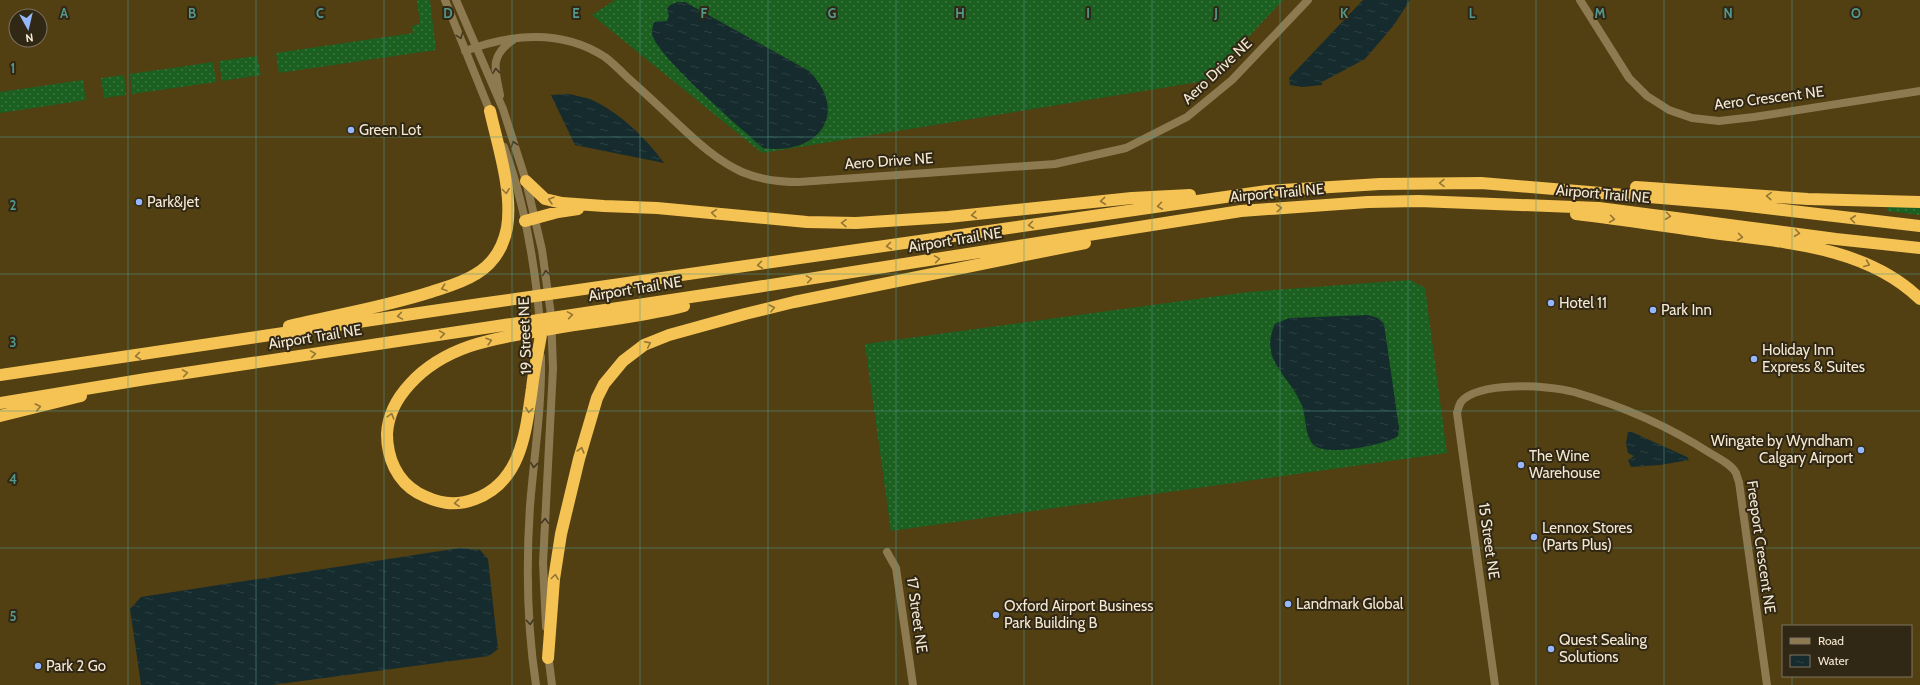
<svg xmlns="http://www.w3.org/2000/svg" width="1920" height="685" viewBox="0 0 1920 685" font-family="Cabin,sans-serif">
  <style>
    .grass { fill: url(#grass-dots) }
    .water { fill: url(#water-ripples) }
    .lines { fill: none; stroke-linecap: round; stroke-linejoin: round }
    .minor { stroke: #8e7a51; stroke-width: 8 }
    .tertiary { stroke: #8e7a51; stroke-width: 8 }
    .motorway { stroke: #f5c354; stroke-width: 12 }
    .oneway { stroke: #433821 }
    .oneway2 { stroke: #927534 }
    .grid { fill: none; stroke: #54988c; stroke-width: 1; stroke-opacity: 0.55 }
    .poi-dot { fill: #94b7fd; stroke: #302715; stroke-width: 1.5 }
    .labels { text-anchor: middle; stroke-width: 4; stroke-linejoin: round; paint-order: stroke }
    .street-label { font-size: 15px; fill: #f4e8d1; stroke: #302715 }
    .poi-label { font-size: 15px; fill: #f4e8d1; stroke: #302715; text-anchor: start }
    .grid-label { font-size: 13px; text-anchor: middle; font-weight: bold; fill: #54988c; stroke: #302715; stroke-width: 4; stroke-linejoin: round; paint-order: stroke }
  </style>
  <defs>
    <pattern id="grass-dots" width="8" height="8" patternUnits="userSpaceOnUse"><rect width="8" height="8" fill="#1b6020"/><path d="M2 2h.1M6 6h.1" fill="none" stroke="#3d773f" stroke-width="1.8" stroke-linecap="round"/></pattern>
    <pattern id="water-ripples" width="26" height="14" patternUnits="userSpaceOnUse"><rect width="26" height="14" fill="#152b2d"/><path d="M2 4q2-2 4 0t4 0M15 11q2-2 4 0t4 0" fill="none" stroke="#2c4041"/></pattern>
  </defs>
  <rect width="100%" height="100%" fill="#523f12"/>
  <path class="grass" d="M417 0H430L436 50 279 73 276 53 413 33 412 26 420 24Z
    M615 0H1283L1225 62 1205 81 762 153 592 15Z
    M257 56 261 75 222 81 219 61Z
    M213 62 216 82 132 94 130 74Z
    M124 75 126 95 104 98 101 78Z
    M83 80 86 100 0 113V92Z
    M1888 206H1920V215L1887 211Z
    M1410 280 1425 288 1447 453 891 531 865 344 1248 292Z"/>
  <path class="water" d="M1363 0H1410L1394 25 1365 59 1322 82V85L1303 87 1290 85 1289 78Z
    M678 2H685L809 71C851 114 817 156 763 148 741 128 658 58 652 34 652 29 653 25 654 22L667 21 669 16 667 9 670 5Z
    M569 94C576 96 584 97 590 99 619 112 646 138 664 163L575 145 551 95Z
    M1368 315 1378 318 1384 324 1399 428 1398 436C1385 445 1329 456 1315 446 1304 437 1307 419 1302 406 1296 388 1273 367 1271 351 1269 341 1271 333 1275 324L1289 318Z
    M1628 432H1632L1687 457 1689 460 1660 465 1631 467 1628 460 1634 456 1628 453 1626 443Z
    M460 548 480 550 488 559 498 649 489 656 272 685H141L130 609 141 597Z"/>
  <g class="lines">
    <path class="minor" d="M1580 0 1629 78 1647 96 1669 110 1692 118 1719 121 1754 117 1920 91
      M887 552 896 568 913 685
      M1495 685 1457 413C1458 409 1459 405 1461 402 1478 381 1550 385 1574 392 1622 406 1668 426 1710 453 1718 458 1731 464 1736 473 1737 476 1738 480 1739 482L1767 685"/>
    <path class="tertiary" d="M445 0 491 114
      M456 0 503 109 526 181 542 250 551 315 553 368 543 563 546 627
      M465 51C511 34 562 29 605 57 613 63 621 71 628 78 645 93 662 109 679 125 698 143 718 161 742 172 761 180 779 182 799 182L1055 164 1126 148 1187 117 1232 80 1308 0
      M500 95C495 70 489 56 513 40
      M504 147C525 204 535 264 540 324
      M548 654 552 685
      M536 685C527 626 526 566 530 506 534 456 542 407 541 357"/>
    <path class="motorway" d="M526 181 545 199 562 203 604 206 657 208 807 222 856 223 948 217 1132 198 1190 195
      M1636 187 1808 199 1920 202
      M1576 214C1619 219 1663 226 1706 232 1779 242 1865 245 1920 299
      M525 221 558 212 578 209
      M289 326C336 315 384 307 431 292 446 287 462 283 476 274 493 264 503 248 507 228 513 192 498 146 490 111
      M541 335C538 353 534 370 532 388 526 430 522 482 475 499 454 507 437 503 418 493 397 481 387 458 387 434 388 414 397 398 410 384 448 342 504 337 556 328 598 321 642 317 684 306
      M0 375 480 304 1267 191 1380 184 1481 183 1732 204 1920 226
      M0 403 146 379 757 287 1241 211 1368 202 1419 201 1599 208 1836 239 1920 248
      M0 416 81 396
      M548 658 554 579 561 534 579 459 597 398 604 384 623 361 644 345 669 335 745 314 794 302 1085 243"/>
  </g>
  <defs><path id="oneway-chevron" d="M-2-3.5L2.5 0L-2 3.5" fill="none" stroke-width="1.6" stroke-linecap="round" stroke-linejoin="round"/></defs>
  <g class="oneway">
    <use href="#oneway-chevron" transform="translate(460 36) rotate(69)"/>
    <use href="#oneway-chevron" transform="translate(496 71) rotate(-96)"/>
    <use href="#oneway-chevron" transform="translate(514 144) rotate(-108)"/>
    <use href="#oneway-chevron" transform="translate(546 273) rotate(-98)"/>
    <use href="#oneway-chevron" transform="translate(534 465) rotate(96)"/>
    <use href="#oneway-chevron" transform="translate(545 521) rotate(-88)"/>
    <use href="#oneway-chevron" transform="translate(530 622) rotate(86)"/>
  </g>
  <g class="oneway2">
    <use href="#oneway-chevron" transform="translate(1442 183) rotate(179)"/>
    <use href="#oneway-chevron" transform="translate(506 191) rotate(83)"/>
    <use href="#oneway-chevron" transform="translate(1769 196) rotate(-176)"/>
    <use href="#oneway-chevron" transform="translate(551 200) rotate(-164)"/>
    <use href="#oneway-chevron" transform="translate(1103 201) rotate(174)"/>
    <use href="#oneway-chevron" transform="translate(1160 206) rotate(172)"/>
    <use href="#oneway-chevron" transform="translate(1279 208) rotate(-4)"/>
    <use href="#oneway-chevron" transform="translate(714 213) rotate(-175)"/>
    <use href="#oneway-chevron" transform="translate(974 215) rotate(174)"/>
    <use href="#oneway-chevron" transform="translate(1668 216) rotate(7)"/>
    <use href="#oneway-chevron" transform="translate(1612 219) rotate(8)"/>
    <use href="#oneway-chevron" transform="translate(1853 219) rotate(-173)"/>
    <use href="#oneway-chevron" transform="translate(844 223) rotate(-179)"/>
    <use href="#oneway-chevron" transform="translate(1031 225) rotate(172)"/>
    <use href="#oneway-chevron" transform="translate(1797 233) rotate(8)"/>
    <use href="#oneway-chevron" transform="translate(1740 237) rotate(8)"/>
    <use href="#oneway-chevron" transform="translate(889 246) rotate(172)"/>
    <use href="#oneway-chevron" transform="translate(937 259) rotate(-9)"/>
    <use href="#oneway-chevron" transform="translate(1867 264) rotate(23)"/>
    <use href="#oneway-chevron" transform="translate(760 265) rotate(172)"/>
    <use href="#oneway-chevron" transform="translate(809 279) rotate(-9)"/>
    <use href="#oneway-chevron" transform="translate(444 288) rotate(161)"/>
    <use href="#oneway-chevron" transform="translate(772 308) rotate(-14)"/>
    <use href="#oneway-chevron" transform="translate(570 315) rotate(-9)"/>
    <use href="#oneway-chevron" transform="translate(400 316) rotate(171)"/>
    <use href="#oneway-chevron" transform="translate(442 334) rotate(-9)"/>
    <use href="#oneway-chevron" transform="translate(489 341) rotate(-16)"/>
    <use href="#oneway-chevron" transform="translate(648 344) rotate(-26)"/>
    <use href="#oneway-chevron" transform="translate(313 354) rotate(-9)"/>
    <use href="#oneway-chevron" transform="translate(138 356) rotate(172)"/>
    <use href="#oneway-chevron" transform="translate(185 373) rotate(-9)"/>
    <use href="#oneway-chevron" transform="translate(38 407) rotate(-12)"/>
    <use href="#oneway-chevron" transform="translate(529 410) rotate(98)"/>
    <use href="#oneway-chevron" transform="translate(391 416) rotate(-73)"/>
    <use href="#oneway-chevron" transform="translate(581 450) rotate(-75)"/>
    <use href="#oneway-chevron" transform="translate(457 503) rotate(175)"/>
    <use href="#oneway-chevron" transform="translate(555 577) rotate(-82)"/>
  </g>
  <path class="grid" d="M128 0V685M256 0V685M384 0V685M512 0V685M640 0V685M768 0V685M896 0V685M1024 0V685M1152 0V685M1280 0V685M1408 0V685M1536 0V685M1664 0V685M1792 0V626M0 137H1920M0 274H1920M0 411H1920M0 548H1920M1792 676V685"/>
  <g class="poi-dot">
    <circle cx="351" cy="130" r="4"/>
    <circle cx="139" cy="202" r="4"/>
    <circle cx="1551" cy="303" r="4"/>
    <circle cx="1653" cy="310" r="4"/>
    <circle cx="1754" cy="359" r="4"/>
    <circle cx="1861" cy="450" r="4"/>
    <circle cx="1521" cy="465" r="4"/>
    <circle cx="1534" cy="537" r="4"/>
    <circle cx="1288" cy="604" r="4"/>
    <circle cx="996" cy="615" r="4"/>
    <circle cx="1551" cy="649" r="4"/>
    <circle cx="38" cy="666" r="4"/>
  </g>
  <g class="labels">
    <g class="street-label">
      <text transform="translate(1217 71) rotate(-43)" y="5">Aero Drive NE</text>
      <text transform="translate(1769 98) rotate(-7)" y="5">Aero Crescent NE</text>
      <text transform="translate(889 161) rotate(-4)" y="5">Aero Drive NE</text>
      <text transform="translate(1277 193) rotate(-5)" y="5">Airport Trail NE</text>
      <text transform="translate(1603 194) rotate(5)" y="5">Airport Trail NE</text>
      <text transform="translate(955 240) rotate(-9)" y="5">Airport Trail NE</text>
      <text transform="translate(635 289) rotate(-9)" y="5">Airport Trail NE</text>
      <text transform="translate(525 336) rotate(-92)" y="5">19 Street NE</text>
      <text transform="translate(315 337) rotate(-9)" y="5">Airport Trail NE</text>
      <text transform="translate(1489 541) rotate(82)" y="5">15 Street NE</text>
      <text transform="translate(1761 547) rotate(82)" y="5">Freeport Crescent NE</text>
      <text transform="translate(917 615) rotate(82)" y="5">17 Street NE</text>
    </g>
    <g class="poi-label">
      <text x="359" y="135">Green Lot</text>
      <text x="147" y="207">Park&amp;Jet</text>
      <text x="1559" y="308">Hotel 11</text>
      <text x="1661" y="315">Park Inn</text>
      <text x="1762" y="355">Holiday Inn<tspan x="1762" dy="17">Express &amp; Suites</tspan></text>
      <text x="1853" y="446" text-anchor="end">Wingate by Wyndham<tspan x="1853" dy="17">Calgary Airport</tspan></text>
      <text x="1529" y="461">The Wine<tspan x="1529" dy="17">Warehouse</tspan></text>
      <text x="1542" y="533">Lennox Stores<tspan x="1542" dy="17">(Parts Plus)</tspan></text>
      <text x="1296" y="609">Landmark Global</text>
      <text x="1004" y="611">Oxford Airport Business<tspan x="1004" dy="17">Park Building B</tspan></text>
      <text x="1559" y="645">Quest Sealing<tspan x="1559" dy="17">Solutions</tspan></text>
      <text x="46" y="671">Park 2 Go</text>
    </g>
  </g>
  <g class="grid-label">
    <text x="64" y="18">A</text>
    <text x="192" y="18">B</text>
    <text x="320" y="18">C</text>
    <text x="448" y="18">D</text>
    <text x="576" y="18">E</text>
    <text x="704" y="18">F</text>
    <text x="832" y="18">G</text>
    <text x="960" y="18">H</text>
    <text x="1088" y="18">I</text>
    <text x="1216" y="18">J</text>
    <text x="1344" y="18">K</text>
    <text x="1472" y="18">L</text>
    <text x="1600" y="18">M</text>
    <text x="1728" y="18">N</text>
    <text x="1856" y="18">O</text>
    <text x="13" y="73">1</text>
    <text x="13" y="210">2</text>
    <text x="13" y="347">3</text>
    <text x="13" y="484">4</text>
    <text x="13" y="621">5</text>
  </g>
  <rect x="1782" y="625" width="130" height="52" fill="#302715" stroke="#7e7460"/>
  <rect x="1790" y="638" width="20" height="6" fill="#8e7a51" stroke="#7e7460"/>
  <text x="1818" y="645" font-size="12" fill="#f4e8d1">Road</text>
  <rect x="1790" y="655" width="20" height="12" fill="url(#water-ripples)" stroke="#7e7460"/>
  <text x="1818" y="665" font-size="12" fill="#f4e8d1">Water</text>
  <g transform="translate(28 28) rotate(172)"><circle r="19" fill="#302715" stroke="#7e7460"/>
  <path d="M0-3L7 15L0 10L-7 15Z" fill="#94b7fd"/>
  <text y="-6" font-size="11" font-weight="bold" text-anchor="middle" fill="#f4e8d1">N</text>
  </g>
</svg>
